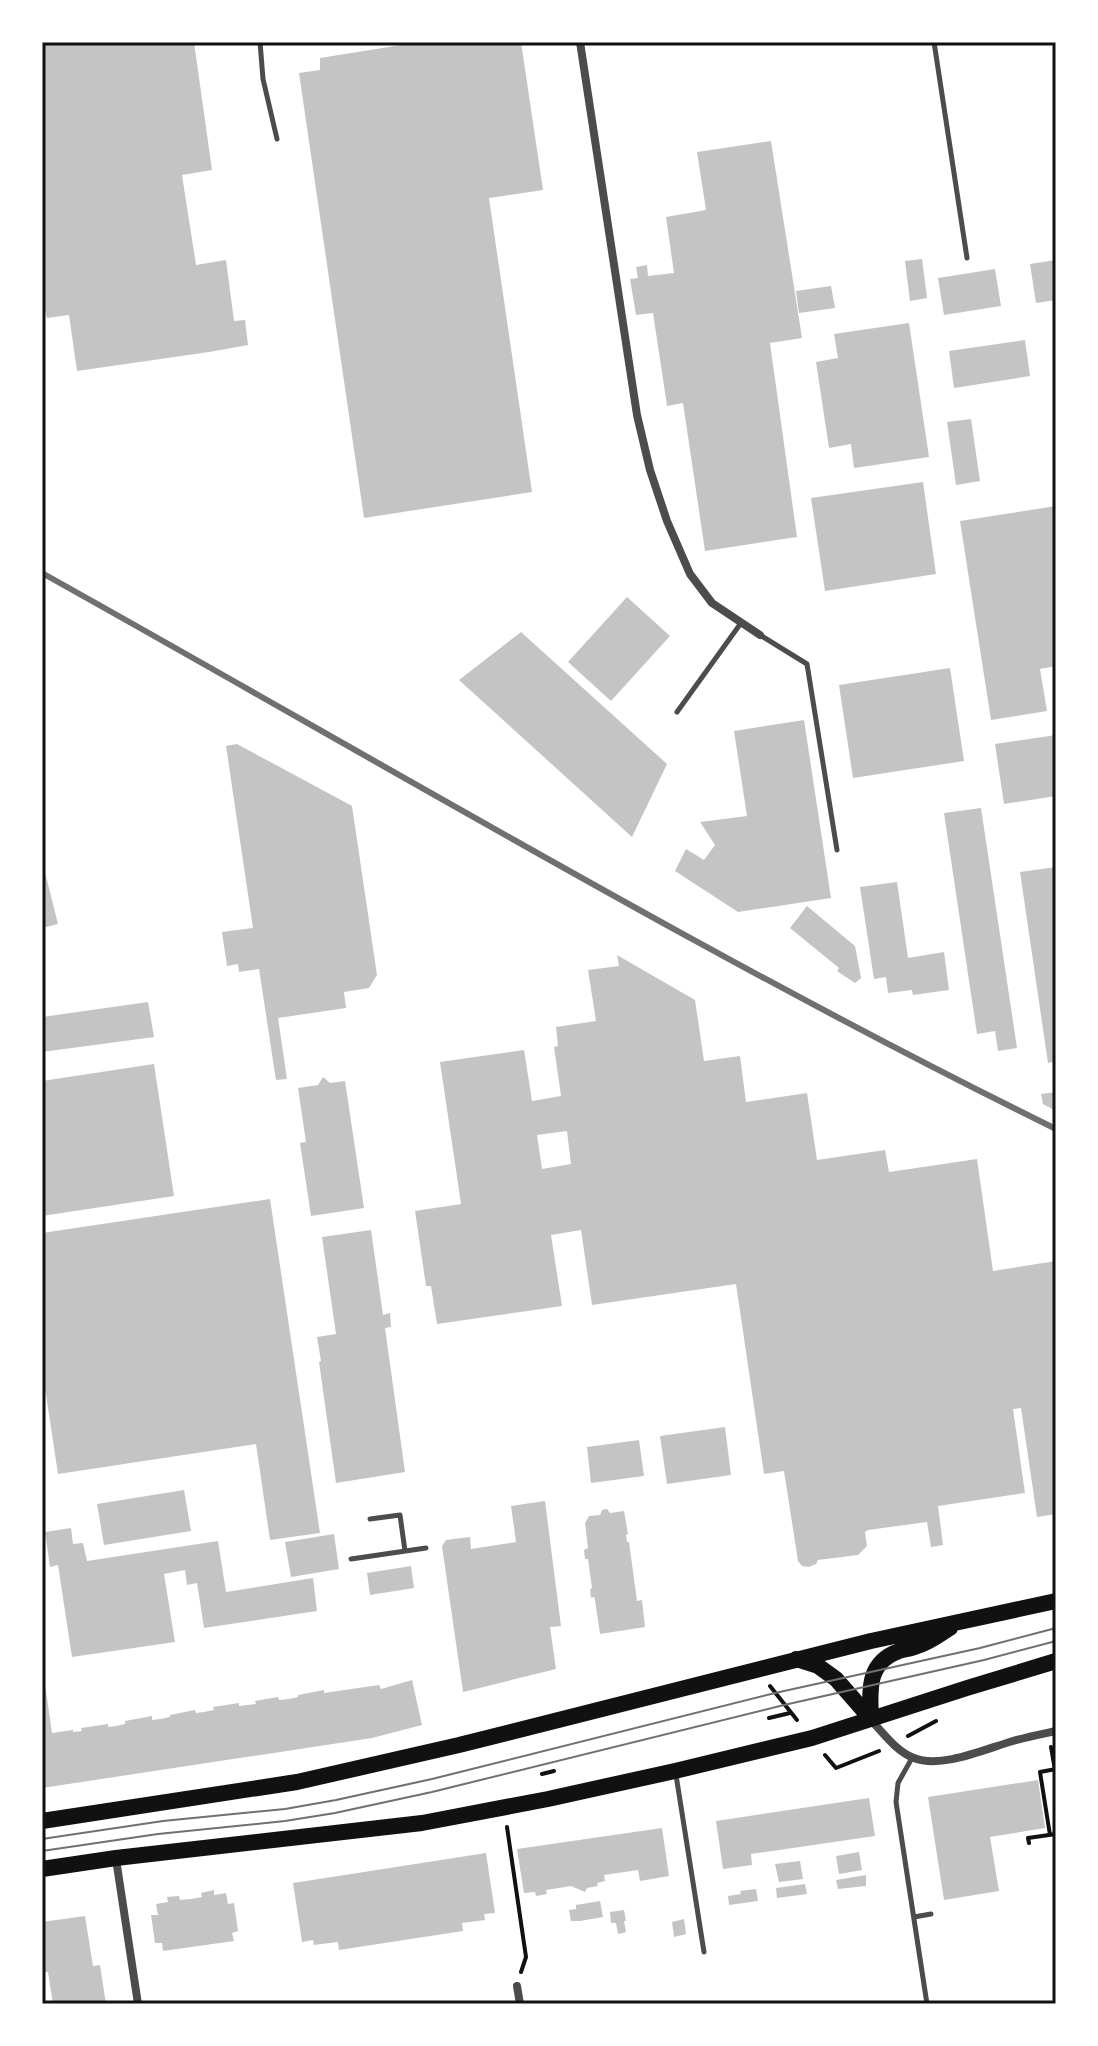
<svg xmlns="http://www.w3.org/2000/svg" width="1098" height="2046" viewBox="0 0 1098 2046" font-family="Helvetica,sans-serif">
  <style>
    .building { fill: #c4c4c4; fill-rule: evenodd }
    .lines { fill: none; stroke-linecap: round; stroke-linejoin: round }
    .path { stroke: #111; stroke-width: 4 }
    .service { stroke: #4c4c4c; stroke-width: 5 }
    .minor { stroke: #4c4c4c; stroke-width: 8 }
    .primary { stroke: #111; stroke-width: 16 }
    .tram { stroke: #707070; stroke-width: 2 }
    .rail { stroke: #707070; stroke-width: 6 }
    .neatline { fill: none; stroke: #111; stroke-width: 3 }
  </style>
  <rect width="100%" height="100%" fill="#fff"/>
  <path class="building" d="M42 42H194L212 170 182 175 196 265 226 260 234 321 245 320 248 345 209 352 77 371 69 315 47 318 42 300Z
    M420 42H491V45L521 42 543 190 489 198 532 492 364 518 299 73 320 70V58Z
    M771 141 802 338 770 343 797 537 705 551 683 403 667 406 653 313 636 315 630 279 638 278 636 267 647 265 648 276 674 273 666 217 706 210 697 152Z
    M922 259 927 298 910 301 905 261Z
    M1056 260V300L1036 303 1030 264Z
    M995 269 1001 306 944 315 938 278Z
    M831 286 835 308 799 313 796 291Z
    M909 323 929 457 854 468 851 444 829 448 816 362 838 358 834 334Z
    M1025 340 1030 376 954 388 949 351Z
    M971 419 980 481 956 485 947 422Z
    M923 482 936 574 825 591 811 498Z
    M1056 506V666L1040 669 1047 711 991 720 960 521Z
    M627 597 670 636 611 701 568 662Z
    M521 632 667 764 632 837 459 680Z
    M950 668 964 761 853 778 839 685Z
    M804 720 831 898 738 912 675 871 686 849 704 860 715 845 700 822 747 816 734 731Z
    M1056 735V796L1004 804 995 744Z
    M237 744 352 806 377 975 369 988 344 992 346 1008 278 1018 287 1079 276 1080 259 969 239 972 238 964 227 966 222 932 253 928 226 746Z
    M981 808 1017 1048 998 1051 995 1031 977 1034 944 813Z
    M42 860 58 924 42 928Z
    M1056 867V1061L1048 1063 1020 872Z
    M897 882 908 958 944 952 949 990 913 995 912 990 888 993 886 977 874 979 860 887Z
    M807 906 855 946 861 978 855 983 837 971 839 968 790 928Z
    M617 955 695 1000 704 1061 740 1056 746 1102 807 1093 817 1160 885 1150 889 1172 977 1159 993 1271 1056 1261V1514L1037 1517 1021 1408 1013 1409 1025 1493 938 1506 943 1545 931 1547 927 1522 868 1530 865 1532 867 1546 858 1555 818 1560 816 1564 809 1567 802 1566 798 1561 784 1471 764 1474 736 1284 592 1305 581 1230 551 1235 562 1306 437 1324 431 1286H426L415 1211 461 1204 440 1062 524 1050 532 1101 561 1096 554 1047 558 1046 556 1027 596 1021 588 970 619 966ZM567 1131 571 1164 542 1169 537 1135Z
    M148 1002 154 1037 42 1052V1017Z
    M154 1064 174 1196 42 1216V1081Z
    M323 1077 330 1083 345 1081 364 1208 311 1216 300 1143 306 1142 298 1088 318 1085Z
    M1056 1092V1111L1043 1104 1041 1094Z
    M270 1199 320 1533 270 1540 256 1444 58 1474 42 1368V1233Z
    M371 1230 383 1315 390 1313 391 1327 385 1328 405 1472 336 1483 319 1362 321 1361 317 1337 336 1334 322 1237Z
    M725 1427 731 1475 667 1484 660 1436Z
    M639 1440 644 1476 591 1483 587 1447Z
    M184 1490 191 1531 104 1545 97 1504Z
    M545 1501 561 1626 550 1627 556 1669 463 1692 442 1546 446 1540 470 1537 471 1549 516 1542 511 1506Z
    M607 1509 610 1513 624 1511 628 1534 626 1535 627 1542H629L637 1601 642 1600 645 1627 600 1634 595 1600 594 1597 591 1598 590 1589 592 1588 588 1559H585L584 1550 588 1548 585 1523 589 1516 600 1515 602 1510Z
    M71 1528 73 1544 83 1543 87 1561 218 1541 226 1592 313 1578 317 1611 204 1628 197 1583 187 1585 185 1570 164 1574 175 1642 72 1657 58 1565 50 1567 45 1532Z
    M334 1534 339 1569 291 1577 285 1542Z
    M411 1566 414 1588 370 1595 367 1573Z
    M42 1677H44L52 1733 73 1730V1732L82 1731 81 1728 108 1724V1727L116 1726 125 1724V1721L152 1716V1720L160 1719 170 1717V1715L195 1710 196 1713 204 1712 214 1710 213 1707 239 1703V1706L247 1705 256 1704 255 1701 278 1697 279 1700 289 1699 298 1697V1695L324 1690V1693L379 1685 381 1689 412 1680 422 1725 372 1738 42 1788Z
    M1038 1780 1045 1828 990 1837 999 1891 944 1900 928 1797Z
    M869 1798 875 1836 751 1854 752 1865 723 1869 716 1821Z
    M662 1828 669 1876 640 1881 638 1870 604 1875 605 1881 597 1883 598 1886 587 1888 585 1892 571 1886 546 1890 547 1894 536 1896 535 1892 524 1893 517 1849Z
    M859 1852 862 1870 839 1874 836 1856Z
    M486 1853 495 1913 484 1914 485 1920 462 1923 463 1931 339 1950 338 1942 314 1945 313 1940 302 1942 293 1883Z
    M800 1861 803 1879 779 1882 775 1864Z
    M866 1875V1886L838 1889 836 1880Z
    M805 1884 807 1894 777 1898 776 1888Z
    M756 1889 758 1901 729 1905 728 1896 741 1894 740 1891Z
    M214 1890V1895L226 1893 228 1904 234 1903 238 1931 232 1933 234 1941 163 1951 162 1943H155L151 1915H158L156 1904 168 1902 167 1897 179 1896 180 1900 191 1899 202 1897 201 1893Z
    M600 1901 603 1917 580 1921H571L569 1910 576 1909V1905Z
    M624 1910 626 1921H624L626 1932 618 1934 616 1923H611L610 1912Z
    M85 1916 93 1966 100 1965 106 2004H53L48 1972 42 1973V1922Z
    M684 1919 686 1934 674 1937 672 1922Z"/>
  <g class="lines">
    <path class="path" d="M770 1686 797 1720
      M769 1718 790 1713
      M908 1736 936 1721
      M1051 1747 1056 1776
      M825 1755 836 1768 879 1751
      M542 1774 554 1771
      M507 1827 526 1957 521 1972
      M1050 1835 1040 1772 1056 1769
      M1029 1843 1028 1838 1056 1834"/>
    <path class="service" d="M260 42 263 79 277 139
      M934 42 967 258
      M760 635 807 664 837 850
      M677 712 741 623
      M370 1519 400 1515 405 1551
      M351 1559 426 1548
      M912 1758 898 1783 896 1802 927 2004
      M676 1775 704 1952
      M914 1917 931 1914"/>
    <path class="minor" d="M580 42 637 415 650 470 667 521 690 574 712 603 760 635
      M871 1720C883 1733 897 1752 914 1758 941 1769 985 1749 1013 1741 1027 1737 1042 1734 1056 1731
      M116 1859 138 2004
      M517 1986 520 2004"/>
    <path class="primary" d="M796 1659 818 1666 836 1679 871 1719
      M871 1719C870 1691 866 1663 899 1651 905 1649 911 1649 917 1646 929 1643 940 1634 950 1628
      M42 1821 297 1782 459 1745 871 1641 1056 1601
      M42 1869 116 1858 422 1823 548 1799 675 1771 812 1738 967 1688 1056 1661"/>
    <path class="tram" d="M42 1839 163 1821 285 1809 336 1800 432 1779 775 1693 980 1648 1056 1628
      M42 1851 158 1834 285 1821 335 1813 432 1792 784 1705 984 1660 1056 1641"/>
    <path class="rail" d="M42 573C379 761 710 959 1056 1129"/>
  </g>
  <rect width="1098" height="2046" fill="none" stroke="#ffffff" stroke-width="88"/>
  <rect x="44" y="44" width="1010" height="1958" class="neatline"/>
</svg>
